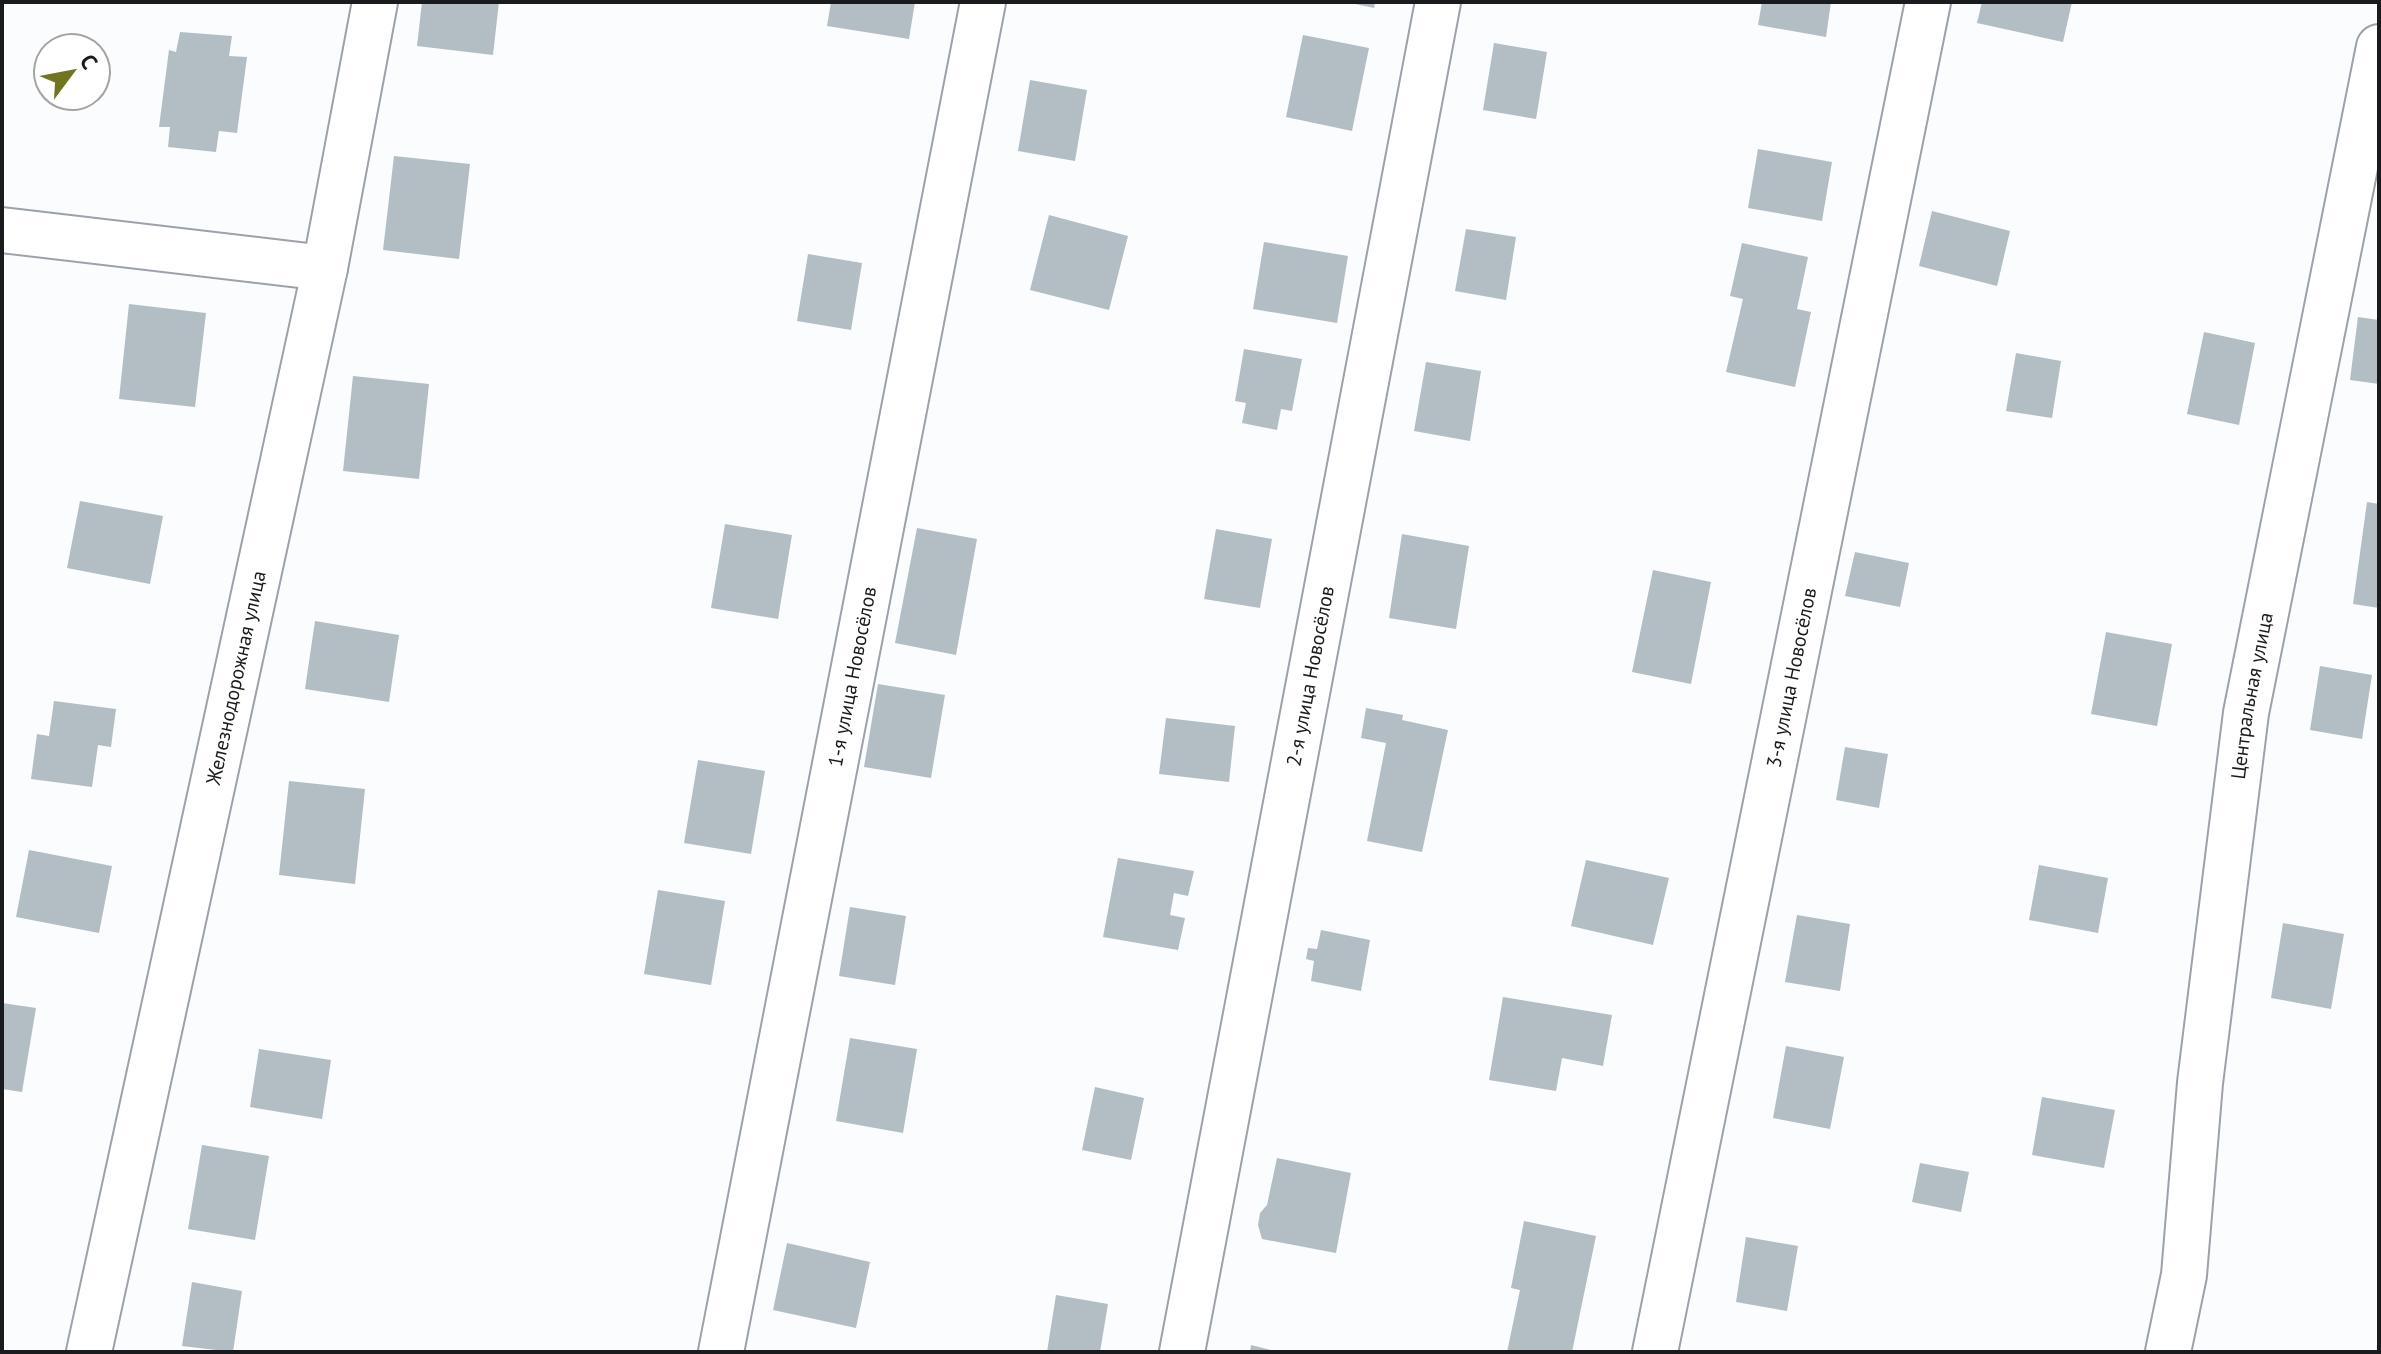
<svg xmlns="http://www.w3.org/2000/svg" width="2381" height="1354" viewBox="0 0 2381 1354" font-family="'PT Sans',sans-serif">
  <style>
    .building { fill: #b3bec4 }
    .lines { fill: none; stroke-linecap: round; stroke-linejoin: round }
    .minor-casing { stroke: #9ca1aa; stroke-width: 48 }
    .minor { stroke: #fff; stroke-width: 44 }
    .labels { text-anchor: middle; stroke-width: 6; stroke-linejoin: round; paint-order: stroke }
    .street-label { font-size: 20px; fill: #191b1e; stroke: #fff }
  </style>
  <rect width="100%" height="100%" fill="#fafcfd"/>
  <path class="building" d="M422 2H499L493 55 417 46Z
    M831 2H915L909 39 827 26Z
    M1346 2H1375L1374 8Z
    M1762 2H1831L1826 37 1758 25Z
    M1982 2H2072L2063 42 1977 23Z
    M180 32 232 36 229 56 247 57 237 133 219 131 216 152 168 147 170 127H159L169 50 176 52Z
    M1303 35 1369 48 1352 131 1286 117Z
    M1494 43 1547 52 1536 119 1483 110Z
    M1030 80 1087 90 1075 161 1018 151Z
    M1758 149 1832 162 1822 221 1748 208Z
    M394 156 470 164 459 259 383 250Z
    M1932 211 2010 231 1997 286 1919 266Z
    M1049 215 1128 236 1109 310 1030 290Z
    M1466 229 1516 237 1506 300 1455 291Z
    M1264 242 1348 256 1337 323 1253 309Z
    M1742 243 1808 257 1797 309 1811 312 1795 387 1726 372 1743 299 1730 296Z
    M808 254 862 263 851 330 797 321Z
    M129 304 206 313 195 407 119 399Z
    M2358 317 2379 320V384L2350 380Z
    M2204 332 2255 343 2239 425 2187 414Z
    M1244 349 1302 359 1292 411 1281 409 1277 430 1242 423 1246 403 1235 401Z
    M2016 353 2061 361 2052 418 2006 411Z
    M1426 362 1481 371 1470 441 1414 431Z
    M353 376 429 384 419 479 343 471Z
    M80 501 163 516 150 584 67 568Z
    M2367 502 2379 504V608L2353 604Z
    M725 524 792 535 778 619 711 608Z
    M917 528 977 539 956 655 895 643Z
    M1216 529 1272 539 1260 608 1204 599Z
    M1402 534 1469 546 1456 629 1389 618Z
    M1855 552 1909 563 1900 607 1845 596Z
    M1653 570 1711 582 1691 684 1632 672Z
    M315 621 399 635 389 702 305 689Z
    M2106 632 2172 644 2157 726 2091 714Z
    M2320 666 2372 675 2362 739 2310 730Z
    M878 684 945 695 931 778 864 767Z
    M54 701 116 709 111 747 98 745 92 787 31 779 37 734 49 736Z
    M1366 708 1403 715 1402 720 1448 730 1422 852 1367 841 1386 743 1361 738Z
    M1166 718 1235 726 1229 782 1159 774Z
    M1845 747 1888 754 1879 808 1836 800Z
    M698 760 765 771 751 854 684 843Z
    M289 781 365 789 355 884 279 875Z
    M29 850 112 866 99 933 16 917Z
    M1118 858 1194 871 1188 896 1174 893 1170 915 1185 918 1178 950 1103 937Z
    M1586 860 1669 878 1653 945 1571 926Z
    M2039 865 2108 878 2098 933 2029 920Z
    M658 890 725 901 711 985 644 974Z
    M850 907 906 916 895 985 839 976Z
    M1797 915 1850 924 1840 991 1785 982Z
    M2283 923 2344 934 2331 1009 2271 998Z
    M1321 930 1370 940 1361 991 1311 981 1314 961 1306 959 1308 948 1317 949Z
    M1503 997 1612 1015 1603 1066 1562 1058 1556 1091 1489 1080Z
    M2 1003 36 1008 22 1092 2 1089Z
    M850 1038 917 1049 903 1133 836 1121Z
    M1786 1046 1844 1057 1830 1129 1773 1118Z
    M259 1049 331 1060 322 1119 250 1107Z
    M1095 1087 1144 1098 1131 1160 1082 1150Z
    M2042 1097 2115 1110 2104 1168 2032 1155Z
    M202 1145 269 1156 255 1240 188 1229Z
    M1277 1158 1351 1173 1336 1253 1262 1239 1258 1225 1260 1213 1267 1205Z
    M1920 1163 1969 1172 1961 1212 1912 1202Z
    M1524 1221 1596 1236 1572 1352H1507L1520 1290 1511 1288Z
    M1746 1237 1798 1246 1787 1311 1736 1302Z
    M787 1243 870 1262 856 1328 773 1310Z
    M192 1282 242 1291 233 1352 182 1346Z
    M1056 1295 1108 1304 1100 1352H1047Z
    M1251 1345 1275 1351V1352H1250Z"/>
  <g class="lines">
    <defs>
      <g id="minor">
        <path d="M2 230 325 268"/>
        <path id="s1" d="M89 1352 325 268 375 2"/>
        <path id="s2" d="M721 1352 983 2"/>
        <path id="s3" d="M1182 1352 1438 2"/>
        <path id="s4" d="M1655 1352 1928 2"/>
        <path id="s5" d="M2168 1352 2184 1275 2200 1083 2246 713 2379 47"/>
      </g>
    </defs>
    <use href="#minor" class="minor-casing"/>
    <use href="#minor" class="minor"/>
  </g>
  <g class="labels">
    <g class="street-label">
      <text dy="7" stroke="none"><textPath href="#s2" startOffset="688">1-я улица Новосёлов</textPath></text>
      <text dy="7" stroke="none"><textPath href="#s3" startOffset="688">2-я улица Новосёлов</textPath></text>
      <text dy="7" stroke="none"><textPath href="#s4" startOffset="688">3-я улица Новосёлов</textPath></text>
      <text dy="7" stroke="none"><textPath href="#s1" startOffset="690">Железнодорожная улица</textPath></text>
      <text dy="7" stroke="none"><textPath href="#s5" startOffset="662">Центральная улица</textPath></text>
    </g>
  </g>
  <rect width="2381" height="1354" fill="none" stroke="#191b1e" stroke-width="8"/>
  <g transform="translate(72 72) rotate(58)"><circle r="38" fill="#ffffff" stroke="#a3a4a5" stroke-width="2"/>
  <path d="M0-6L14 30L0 20L-14 30Z" fill="#70761f"/>
  <text y="-12" font-size="22" font-weight="bold" text-anchor="middle" fill="#191b1e">С</text>
  </g>
</svg>
